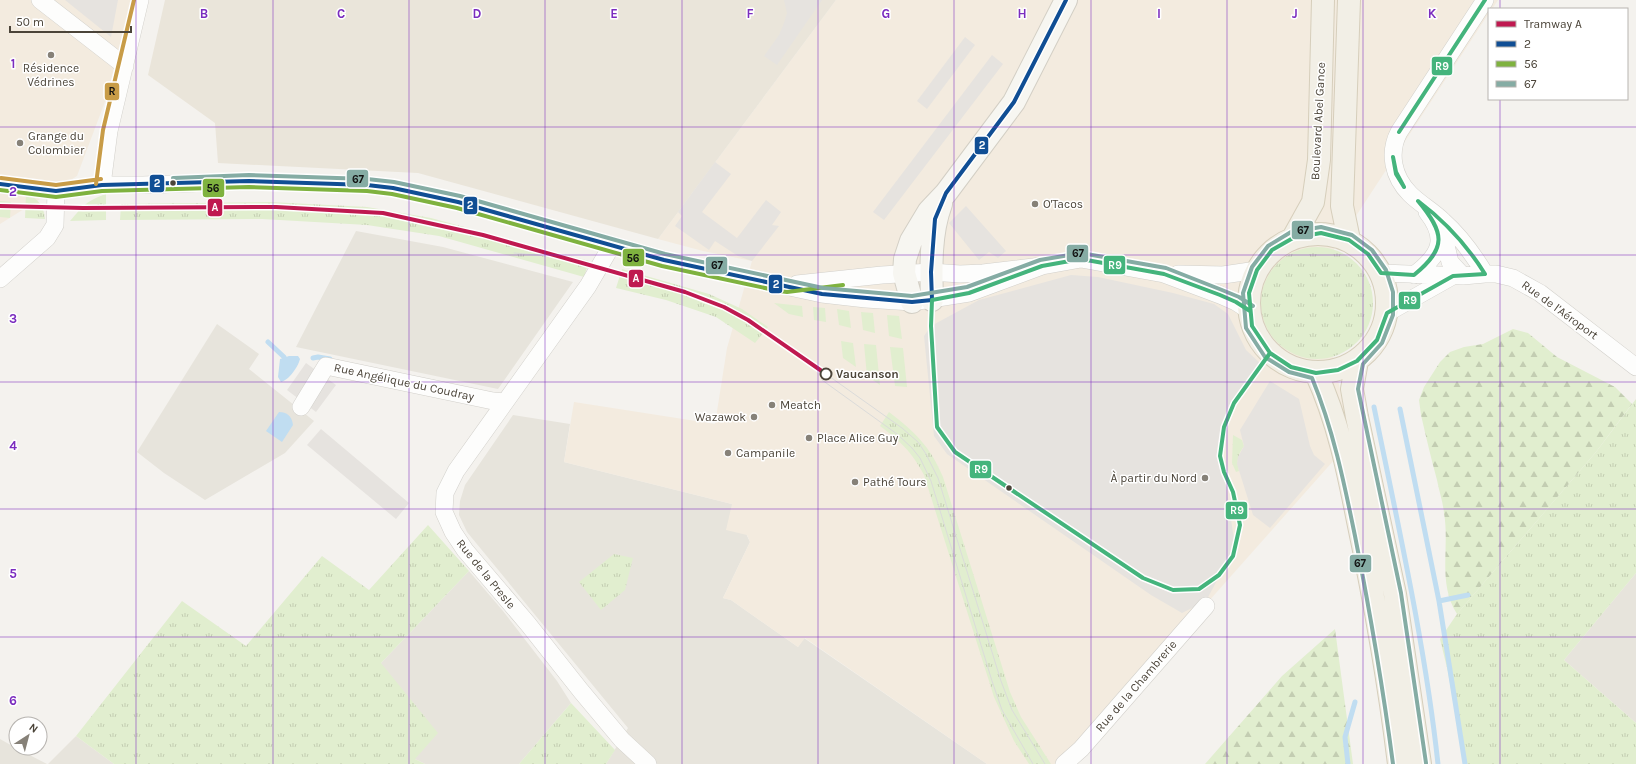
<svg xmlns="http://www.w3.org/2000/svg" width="1636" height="764" viewBox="0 0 1636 764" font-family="Karla,sans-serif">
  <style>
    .residential { fill: #e7e4dc }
    .commercial { fill: #f3ebdf }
    .education { fill: #eae5da }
    .grass { fill: url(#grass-tufts) }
    .forest { fill: url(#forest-firs) }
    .garden { fill: #e1eecf }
    .parking { fill: #e6e3df }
    .water { fill: #c0ddf1 }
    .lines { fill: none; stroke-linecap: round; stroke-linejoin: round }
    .stream { stroke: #c0ddf1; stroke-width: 5 }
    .street-casing { stroke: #d2d0cb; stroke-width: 18 }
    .secondary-casing { stroke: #d3cfc5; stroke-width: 24 }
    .primary-casing { stroke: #d6cebb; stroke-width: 24 }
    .street { stroke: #fdfdfc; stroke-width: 17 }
    .secondary { stroke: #f7f6f1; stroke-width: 22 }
    .primary { stroke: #f2efe6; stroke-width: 22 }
    .tram { stroke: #dbdbda; stroke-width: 1 }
    .bus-1-casing { stroke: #fff; stroke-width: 7 }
    .bus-2-casing { stroke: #fff; stroke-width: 7 }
    .bus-3-casing { stroke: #fff; stroke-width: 7 }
    .bus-4-casing { stroke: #fff; stroke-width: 7 }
    .bus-5-casing { stroke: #fff; stroke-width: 7 }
    .bus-1 { stroke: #104e94; stroke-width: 4 }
    .bus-2 { stroke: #7fb23f; stroke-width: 4 }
    .bus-3 { stroke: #85aca4; stroke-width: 4 }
    .bus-4 { stroke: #c89c47; stroke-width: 4 }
    .bus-5 { stroke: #44b47c; stroke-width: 4 }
    .tram-1-casing { stroke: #fff; stroke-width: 7 }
    .tram-1 { stroke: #bf1950; stroke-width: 4 }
    .grid { fill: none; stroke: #7b2cbf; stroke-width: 1; stroke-opacity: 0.55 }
    .poi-dot { fill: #868178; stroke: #fff; stroke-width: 1.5 }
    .bus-dot { fill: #4b4439; stroke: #fff; stroke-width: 1.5 }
    .stop-dot { fill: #fff; stroke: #4b4439; stroke-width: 2 }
    .labels { text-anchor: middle; stroke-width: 3; stroke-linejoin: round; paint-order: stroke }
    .poi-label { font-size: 12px; fill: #4b4439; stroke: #fff; text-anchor: start }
    .street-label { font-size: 12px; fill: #4b4439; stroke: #fff }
    .stop-label { font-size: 12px; font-weight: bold; fill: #4b4439; stroke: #fff; text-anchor: start }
    .grid-label { font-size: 13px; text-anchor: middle; font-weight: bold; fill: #7b2cbf; stroke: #fff; stroke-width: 3; stroke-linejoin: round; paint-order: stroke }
    .line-badge { stroke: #fff; stroke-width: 1.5 }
    .badge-label { font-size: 11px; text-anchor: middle; font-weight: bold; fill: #fff }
    .pale-badge-label { font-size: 11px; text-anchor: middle; font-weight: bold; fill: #111 }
  </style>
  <defs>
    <pattern id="grass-tufts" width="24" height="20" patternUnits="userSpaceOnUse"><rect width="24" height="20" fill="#e1eecf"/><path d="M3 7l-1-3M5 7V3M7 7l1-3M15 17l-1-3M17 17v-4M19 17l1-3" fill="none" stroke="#c3cdb2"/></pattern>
    <pattern id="forest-firs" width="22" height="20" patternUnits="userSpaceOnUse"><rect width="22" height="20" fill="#e1eecf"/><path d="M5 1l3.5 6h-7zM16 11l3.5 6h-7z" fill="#c3cdb2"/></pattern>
  </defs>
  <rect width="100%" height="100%" fill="#f4f2ee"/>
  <path class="residential" d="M356 231 443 247 573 282 498 389 296 347Z
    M217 324 259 354 249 369 314 421 285 453 205 500 164 473 137 452Z
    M513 415 570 424 564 462 732 504 750 542 723 598 731 600 798 647 804 638 987 764H606L628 728 467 532 459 515 460 501 465 485Z
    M469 571 503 611 557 681 571 703 519 764H425L415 759 381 663Z
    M1636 573V723L1564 660Z
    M76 736 114 764H48Z
    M0 739 16 748 47 764H0Z"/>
  <path class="commercial" d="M0 0H132L106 99 77 176 0 224Z
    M836 0H1498L1492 9H1489V13L1316 277 1351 441 1064 764H987L805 638 798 647 731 600 723 598 750 542 747 535 726 530 732 504 564 462 574 402 715 424 727 348 752 261 703 251 658 239Z"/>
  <path class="education" d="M165 0H836L658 239 418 173 218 163 215 123 148 75Z"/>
  <path class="grass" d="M26 194C38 198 44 206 45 219L25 218Z
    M106 194V220L70 221C84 205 86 201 106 194Z
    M0 201 11 202 10 218 0 217Z
    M270 202 367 207 431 218 589 261 584 277 439 236 367 225 262 219 120 220 121 204Z
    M1261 303a56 56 0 1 1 112 0a56 56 0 1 1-112 0Z
    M622 269 709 294 742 309 768 327 755 343 716 317 666 300 616 288Z
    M1636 399V573L1564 660 1636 723V764H1464L1448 672 1440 639 1457 614 1596 452Z
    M889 412C915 432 930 446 943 477L1010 692 1021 717 1051 764H1029L1014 741 994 697 924 475C912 452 900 441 880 426Z
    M1233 435 1242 440 1244 446C1238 455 1236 460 1239 471L1236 472 1232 463Z
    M428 525 469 571 381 663 438 733 415 759 425 764H114L76 736 182 601 246 646 322 556 369 590Z
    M614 554 633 558 625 590 601 610 579 582Z
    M571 703 615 750 606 764H519Z"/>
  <path class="forest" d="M1513 329 1528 333 1557 357 1615 387 1632 404 1596 452 1457 614C1437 582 1450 548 1444 513 1443 502 1439 491 1437 480 1431 458 1426 437 1421 415L1419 400 1424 387 1440 362 1450 352 1464 347 1483 344Z
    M1335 629 1353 764H1205L1282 676Z"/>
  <path class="garden" d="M774 303 802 306 803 317 789 314Z
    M813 307 825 308 826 322 814 320Z
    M837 309 849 311 851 328 839 325Z
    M861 312 873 313 875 333 863 330Z
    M887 315 899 316 902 339 889 336Z
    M841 341 853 343 856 367 843 358Z
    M864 344 876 345 880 385 867 376Z
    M890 347 903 348 907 387 895 386Z"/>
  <path class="parking" d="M65 0H118L111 37Z
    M784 0H822L777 65 764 56 779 35 784 23 787 13Z
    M965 37 975 45 927 109 917 101Z
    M992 55 1003 64 884 220 873 212Z
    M715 162 731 174 702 212 737 238 766 200 781 212 772 225 779 226 752 261 738 256 715 241 709 250 675 226 682 216 678 212Z
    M966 206 1006 251 998 258 989 252 979 260 949 223Z
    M1071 275 1098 277 1173 293 1214 304 1228 314 1246 350 1261 364 1233 408 1221 449 1235 547 1206 601 1182 613 1151 595 947 454 934 436 924 336 931 326 979 300Z
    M306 363 336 385 316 412 287 390Z
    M1270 381 1299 399 1310 446 1314 455 1325 464 1270 528 1253 515 1237 464 1238 457 1244 446 1240 430Z
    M321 429 409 503 396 519 307 445Z"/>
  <path class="water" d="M289 356H298L300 359C298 367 289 380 281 382L278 377 280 359Z
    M279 412C287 412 292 416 293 425L282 442 266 431Z"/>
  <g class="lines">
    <path class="stream" d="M268 342 284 357
      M313 358 318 357 330 359
      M1374 407C1398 525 1425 644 1438 764
      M1400 409 1439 601 1465 764
      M1439 601 1468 595
      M1348 764 1345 737 1355 702"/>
    <defs>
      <path id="street" d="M40 0 125 66
        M1485 0 1399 132C1388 153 1393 177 1410 194 1420 204 1433 211 1443 221 1460 236 1473 254 1485 274
        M0 184 56 191 102 185H143L249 181 367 185 393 188 458 202 664 260 822 294 866 299 912 302 969 293 1042 266
        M102 185 109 131 140 0
        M1442 233 1444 237 1450 262 1463 276
        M612 245 588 286 456 471 445 493 444 512 453 532 465 550 528 624 581 691 622 740 648 764
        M1381 273 1463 276 1485 274H1496L1513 278 1540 293 1636 367
        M1178 274 1223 275 1257 270
        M1414 275C1439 256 1449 240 1427 212
        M0 279 47 238 55 225 56 191
        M797 284 882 275 931 272 960 274 983 273 1042 266 1081 259 1164 274 1220 295 1236 302 1250 311
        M1387 313 1451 277
        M301 407 326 366 493 401 505 402
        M1064 764 1081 749 1206 606"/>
      <path id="secondary" d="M932 300C931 268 930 233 941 204
        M912 302 904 273 905 259 911 241 929 211 946 193 1014 102 1066 0"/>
      <path id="primary" d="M1349 0 1342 206 1349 240
        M1249 303a69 69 0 1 1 138 0a69 69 0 1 1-138 0Z
        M1293 238 1313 202 1319 160 1323 0
        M1357 361 1352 389 1357 417 1395 594 1420 764
        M1316 373C1338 421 1348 470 1358 521 1375 602 1389 682 1399 764"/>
    </defs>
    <use href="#street" class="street-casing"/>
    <use href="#secondary" class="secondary-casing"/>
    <use href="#primary" class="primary-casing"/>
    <use href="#street" class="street"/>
    <use href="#secondary" class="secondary"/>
    <use href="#primary" class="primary"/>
    <path class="tram" d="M514 253 559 257
      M826 374 902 428 918 442 926 454 938 478 1001 681 1012 710 1045 764
      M822 380 897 434 912 448 920 458 931 481 992 681 1002 710 1033 764"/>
    <defs>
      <path id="bus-1" d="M0 184 56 191 102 185 249 181 367 185 393 188 458 202 664 260 822 294 912 302 932 300
        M932 300 931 272 935 219 946 193 1014 102 1066 0"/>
      <path id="bus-2" d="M0 190 56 197 102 191 249 187 367 191 392 194 457 208 662 266 779 291 787 292 843 285"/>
      <path id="bus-3" d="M173 178 249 175 367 179 394 182 460 196 665 254 823 288 912 296 967 287 1040 260 1081 253 1166 268 1222 290 1239 297 1253 306
        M1393 764C1383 688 1370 612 1355 536 1344 482 1333 429 1312 378L1289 372 1265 357 1246 328 1243 293 1252 267 1268 246 1291 232 1321 227 1352 235 1372 250 1386 270 1393 292V315L1382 343 1363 364 1358 389 1401 593 1426 763"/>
      <path id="bus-4" d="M1 178 56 185 101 179
        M96 184 103 130 134 0"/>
      <path id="bus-5" d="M1399 132 1485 0
        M1393 157 1396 172 1404 187
        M1393 157 1396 174 1404 187
        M1418 201C1446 222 1467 245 1485 274L1453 276 1387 313 1377 340 1357 361 1338 370 1316 373 1291 367 1270 353 1252 326 1249 293 1257 270 1272 250 1293 238 1321 233 1349 240 1368 254 1381 273 1414 275C1447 248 1445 233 1418 201Z
        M1250 311 1236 302 1220 295 1164 274 1081 259 1042 266 969 293 932 300 931 326 937 427 955 452 1143 578 1173 590 1199 589 1219 575 1233 556 1240 525 1233 492 1224 472 1220 456 1224 427 1234 403 1270 353"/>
    </defs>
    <use href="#bus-1" class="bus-1-casing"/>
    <use href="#bus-2" class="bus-2-casing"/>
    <use href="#bus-3" class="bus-3-casing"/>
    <use href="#bus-4" class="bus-4-casing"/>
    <use href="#bus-5" class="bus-5-casing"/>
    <use href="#bus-1" class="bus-1"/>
    <use href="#bus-2" class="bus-2"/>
    <use href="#bus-3" class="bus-3"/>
    <use href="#bus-4" class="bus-4"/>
    <use href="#bus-5" class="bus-5"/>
    <defs>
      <path id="tram-1" d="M0 206 83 208 276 207 383 213 483 235 685 292 724 307 748 320 826 374"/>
    </defs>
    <use href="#tram-1" class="tram-1-casing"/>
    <use href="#tram-1" class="tram-1"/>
  </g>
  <path class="grid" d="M136 0V764M273 0V764M409 0V764M545 0V764M682 0V764M818 0V764M954 0V764M1091 0V764M1227 0V764M1363 0V764M1500 0V9M1500 99V764M0 127H1636M0 255H1636M0 382H1636M0 509H1636M0 637H1636"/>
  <g class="poi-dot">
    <circle cx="51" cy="55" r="4"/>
    <circle cx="20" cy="143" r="4"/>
    <circle cx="1035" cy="204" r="4"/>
    <circle cx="772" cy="405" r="4"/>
    <circle cx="754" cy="417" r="4"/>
    <circle cx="809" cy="438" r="4"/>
    <circle cx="728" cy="453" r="4"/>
    <circle cx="1205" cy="478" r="4"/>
    <circle cx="855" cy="482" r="4"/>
  </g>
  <g class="bus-dot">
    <circle cx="173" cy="183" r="3.5"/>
    <circle cx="1009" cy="488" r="3.5"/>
  </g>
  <circle class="stop-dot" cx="826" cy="374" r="5.5"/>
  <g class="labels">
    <g class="poi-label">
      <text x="51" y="72" text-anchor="middle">Résidence<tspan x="51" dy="14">Védrines</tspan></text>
      <text x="28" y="140">Grange du<tspan x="28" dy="14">Colombier</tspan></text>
      <text x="1043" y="208">O'Tacos</text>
      <text x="780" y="409">Meatch</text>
      <text x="746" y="421" text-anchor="end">Wazawok</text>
      <text x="817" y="442">Place Alice Guy</text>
      <text x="736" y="457">Campanile</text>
      <text x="1197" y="482" text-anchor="end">À partir du Nord</text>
      <text x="863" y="486">Pathé Tours</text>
    </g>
    <g class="street-label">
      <text transform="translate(1318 121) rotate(-87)" y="4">Boulevard Abel Gance</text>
      <text transform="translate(1560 310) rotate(36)" y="4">Rue de l'Aéroport</text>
      <text transform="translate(404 382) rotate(12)" y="4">Rue Angélique du Coudray</text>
      <text transform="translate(486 574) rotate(51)" y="4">Rue de la Presle</text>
      <text transform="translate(1136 686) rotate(-49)" y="4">Rue de la Chambrerie</text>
    </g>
    <g class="stop-label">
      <text x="836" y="378">Vaucanson</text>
    </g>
  </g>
  <g class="grid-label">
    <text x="204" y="18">B</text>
    <text x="341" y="18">C</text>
    <text x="477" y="18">D</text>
    <text x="614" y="18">E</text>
    <text x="750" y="18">F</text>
    <text x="886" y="18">G</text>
    <text x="1022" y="18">H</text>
    <text x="1159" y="18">I</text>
    <text x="1295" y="18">J</text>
    <text x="1432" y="18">K</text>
    <text x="13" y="68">1</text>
    <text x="13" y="196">2</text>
    <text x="13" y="323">3</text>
    <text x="13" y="450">4</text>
    <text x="13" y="578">5</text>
    <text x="13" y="705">6</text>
  </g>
  <g class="line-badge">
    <rect x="1431" y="56" width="22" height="20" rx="4" fill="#44b47c"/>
    <rect x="104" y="82" width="16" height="19" rx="4" fill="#c89c47"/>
    <rect x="974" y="136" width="15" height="19" rx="4" fill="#104e94"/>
    <rect x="346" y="169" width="23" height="19" rx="4" fill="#85aca4"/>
    <rect x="149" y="174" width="16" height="19" rx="4" fill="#104e94"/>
    <rect x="202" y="178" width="23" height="20" rx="4" fill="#7fb23f"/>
    <rect x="463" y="196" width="15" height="19" rx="4" fill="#104e94"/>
    <rect x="207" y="198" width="16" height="19" rx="4" fill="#bf1950"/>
    <rect x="1291" y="220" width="23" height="20" rx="4" fill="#85aca4"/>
    <rect x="1066" y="244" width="23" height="19" rx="4" fill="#85aca4"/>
    <rect x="622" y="248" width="23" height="19" rx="4" fill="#7fb23f"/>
    <rect x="1103" y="255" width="23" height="20" rx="4" fill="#44b47c"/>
    <rect x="705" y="256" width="23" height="19" rx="4" fill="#85aca4"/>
    <rect x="628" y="269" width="16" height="19" rx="4" fill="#bf1950"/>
    <rect x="768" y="274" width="15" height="20" rx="4" fill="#104e94"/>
    <rect x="1398" y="291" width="23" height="19" rx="4" fill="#44b47c"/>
    <rect x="969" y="460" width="23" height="19" rx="4" fill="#44b47c"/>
    <rect x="1225" y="501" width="23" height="19" rx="4" fill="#44b47c"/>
    <rect x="1349" y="554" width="23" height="19" rx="4" fill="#85aca4"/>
  </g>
  <g class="badge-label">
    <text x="1442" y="70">R9</text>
    <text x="982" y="149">2</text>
    <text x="157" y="187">2</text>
    <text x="470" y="209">2</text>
    <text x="215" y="211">A</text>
    <text x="1115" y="269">R9</text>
    <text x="636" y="282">A</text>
    <text x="776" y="288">2</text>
    <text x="1410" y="304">R9</text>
    <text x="981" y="473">R9</text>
    <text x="1237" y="514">R9</text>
  </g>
  <g class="pale-badge-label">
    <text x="112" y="95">R</text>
    <text x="358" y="183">67</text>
    <text x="213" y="192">56</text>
    <text x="1303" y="234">67</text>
    <text x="1078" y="257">67</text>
    <text x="633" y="262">56</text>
    <text x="717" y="269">67</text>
    <text x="1360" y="567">67</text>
  </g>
  <rect x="1488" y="8" width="140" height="92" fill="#ffffff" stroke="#b7b4b0"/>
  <rect x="1496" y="21" width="20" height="6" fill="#bf1950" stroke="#b7b4b0"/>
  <text x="1524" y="28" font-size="12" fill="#4b4439">Tramway A</text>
  <rect x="1496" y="41" width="20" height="6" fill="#104e94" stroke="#b7b4b0"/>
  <text x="1524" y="48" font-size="12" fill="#4b4439">2</text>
  <rect x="1496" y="61" width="20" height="6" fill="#7fb23f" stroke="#b7b4b0"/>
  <text x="1524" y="68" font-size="12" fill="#4b4439">56</text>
  <rect x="1496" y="81" width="20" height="6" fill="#85aca4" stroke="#b7b4b0"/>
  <text x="1524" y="88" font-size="12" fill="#4b4439">67</text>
  <g transform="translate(28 736) rotate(36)"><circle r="19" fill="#ffffff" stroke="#b7b4b0"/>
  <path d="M0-3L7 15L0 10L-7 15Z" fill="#868178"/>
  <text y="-6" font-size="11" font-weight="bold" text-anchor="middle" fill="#4b4439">N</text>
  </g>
  <path d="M10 26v6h121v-6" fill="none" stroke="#4b4439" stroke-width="2"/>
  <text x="16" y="26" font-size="12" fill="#4b4439" stroke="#ffffff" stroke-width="3" paint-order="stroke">50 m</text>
</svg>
